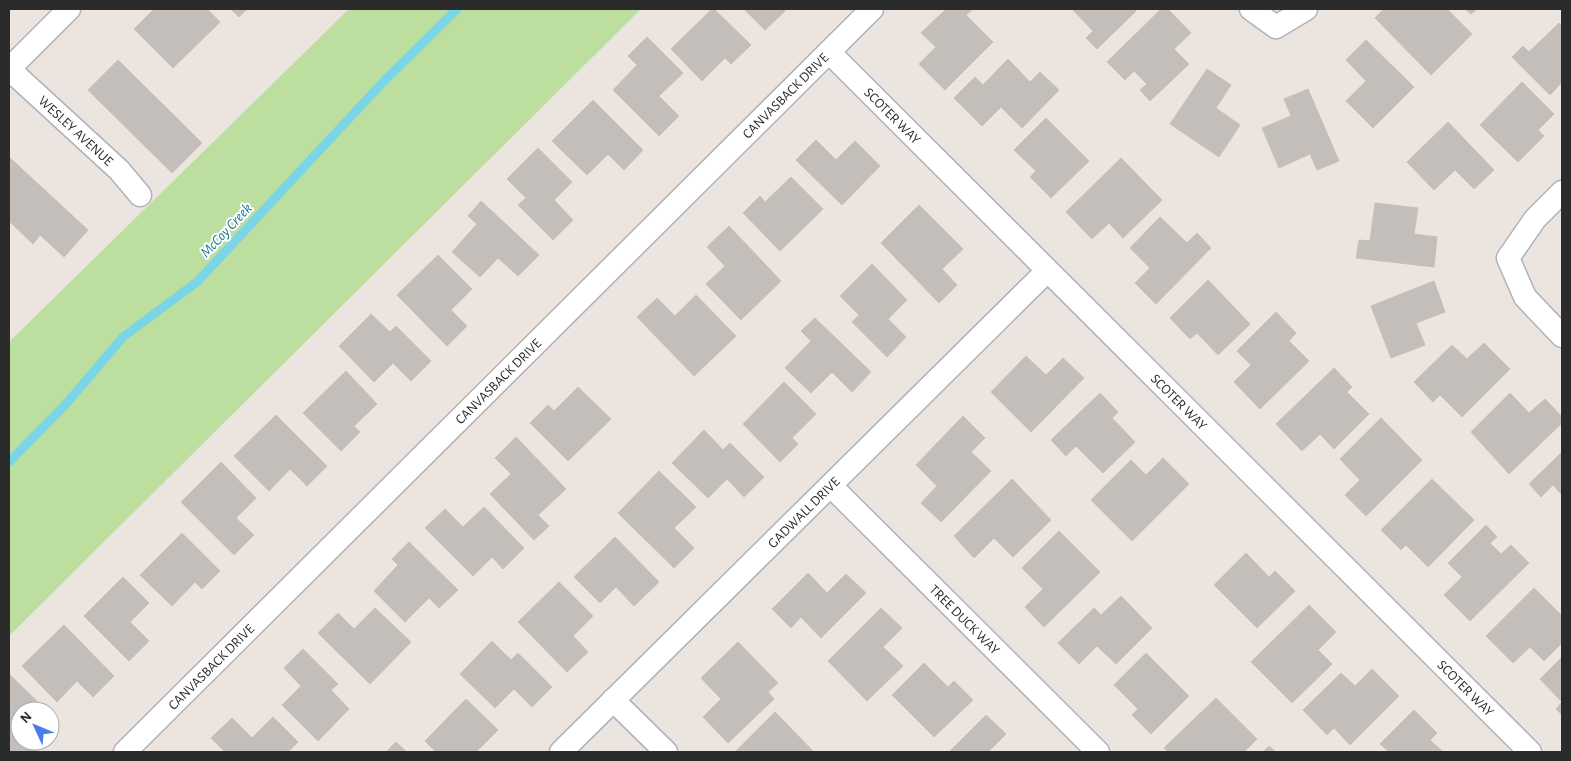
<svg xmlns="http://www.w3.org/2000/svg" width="1571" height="761" viewBox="0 0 1571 761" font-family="'Alegreya Sans',sans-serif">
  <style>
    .green { fill: #bcde9f }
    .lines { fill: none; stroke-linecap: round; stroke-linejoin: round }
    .stream { stroke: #7ad5e5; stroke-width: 9 }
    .building { fill: #c4beba; stroke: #c7c0b8 }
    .minor-casing { stroke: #afb2ba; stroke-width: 25 }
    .minor { stroke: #fff; stroke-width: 22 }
    .labels { text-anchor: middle; stroke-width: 4; stroke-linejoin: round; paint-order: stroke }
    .street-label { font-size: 14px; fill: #2b2b2b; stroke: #fff }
    .water-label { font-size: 15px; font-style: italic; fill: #187692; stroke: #fff }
  </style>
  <rect width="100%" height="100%" fill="#ece4de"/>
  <path class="green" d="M349 9H641L9 636V342Z"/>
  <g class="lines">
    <path class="stream" d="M9 462 66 404 123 337 197 282 383 82 457 9"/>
  </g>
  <path class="building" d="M154 9H207L220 22 173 68 134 29Z
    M231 9H247L239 17Z
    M712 9H714L751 45 731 64 725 58 702 81 671 49Z
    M744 9H783L785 11 765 30Z
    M946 9H973L966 15 993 42 945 90 919 64 936 47 921 33Z
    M1072 9H1134L1136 11 1097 49 1086 38 1093 31Z
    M1161 9H1168L1191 33 1174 49 1189 64 1150 101 1140 90 1147 84 1134 71 1125 80 1107 62Z
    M1384 9H1447L1472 34 1431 75 1375 18Z
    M1465 9H1477L1471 14Z
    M1559 23 1562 26V82L1550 95 1512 57 1523 46 1529 52Z
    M647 37 683 73 659 96 679 116 659 136 613 90 637 65 628 56Z
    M1366 40 1414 87 1373 128 1346 101 1366 81 1346 60Z
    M1008 59 1030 82 1040 72 1059 90 1022 128 1001 107 982 126 954 98 975 77 983 85Z
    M118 60 202 143 172 173 88 90Z
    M1207 69 1231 85 1216 108 1240 125 1219 157 1170 124Z
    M1522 82 1554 114 1538 130 1544 136 1518 162 1480 125Z
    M1308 89 1339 161 1317 170 1310 154 1279 168 1262 128 1291 116 1284 99Z
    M593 100 643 150 624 170 608 154 587 175 552 141Z
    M1046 118 1089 161 1051 198 1030 177 1036 171 1014 150Z
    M1448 122 1494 170 1474 189 1455 170 1434 190 1407 162Z
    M816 140 836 160 855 141 880 166 842 205 796 160Z
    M538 148 572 182 554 200 573 220 553 240 518 205 526 198 507 179Z
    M9 157 88 230 64 257 40 235 33 244 9 221Z
    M1121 158 1162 200 1123 238 1109 223 1092 239 1066 212Z
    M791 177 823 209 780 251 743 213 760 196 765 202Z
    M481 201 539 255 518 276 498 258 480 277 452 252 477 224 468 216Z
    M1375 203 1418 208 1414 234 1437 237 1434 267 1356 258 1359 240 1370 241Z
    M919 205 963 249 942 269 957 285 939 303 881 243Z
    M1160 217 1187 243 1197 233 1211 248 1156 304 1135 283 1150 268 1130 248Z
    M729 226 781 281 741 320 706 284 725 266 707 247Z
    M438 255 472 289 451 310 467 326 447 346 397 295Z
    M872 264 907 300 888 319 906 337 887 357 852 322 859 315 840 296Z
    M1208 280 1250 324 1218 355 1197 333 1190 339 1170 318Z
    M1434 281 1445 312 1416 323 1425 345 1391 358 1371 306Z
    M696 295 736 336 694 376 637 317 657 298 675 316Z
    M1276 312 1296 333 1289 341 1309 361 1260 409 1234 382 1251 365 1237 351Z
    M371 314 390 332 396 326 431 361 411 381 393 363 374 382 339 346Z
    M815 318 871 372 852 392 832 372 811 393 785 368 811 341 801 331Z
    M1484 343 1510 369 1462 417 1440 395 1433 402 1414 382 1452 345 1467 359Z
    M1026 356 1046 375 1063 358 1084 378 1031 432 991 392Z
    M1334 368 1352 387 1347 392 1369 414 1334 449 1320 434 1302 451 1276 424Z
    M346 371 377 404 354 426 360 432 341 451 303 413Z
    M784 382 816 414 792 438 798 444 780 462 743 424Z
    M578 387 611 419 568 461 530 423 548 405 554 411Z
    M1100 393 1118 412 1112 418 1135 442 1103 473 1076 446 1066 456 1051 440Z
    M1510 393 1529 413 1545 399 1562 417V423L1509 474 1471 432Z
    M276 415 327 466 307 486 290 469 269 491 234 456Z
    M963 416 985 438 971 452 991 471 941 522 921 503 937 486 916 465Z
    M1381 418 1422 460 1366 516 1345 495 1360 480 1340 459Z
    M704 430 723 450 730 443 764 477 744 497 727 479 708 498 672 463Z
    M516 437 566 489 538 515 549 526 534 540 490 494 511 474 495 458Z
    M1562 452V495L1553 485 1541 497 1529 484Z
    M1163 458 1189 484 1132 541 1091 500 1131 460 1146 475Z
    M221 462 256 498 236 518 254 535 234 555 181 502Z
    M659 471 696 507 674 528 694 548 674 568 618 513Z
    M1012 479 1051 520 1013 557 994 538 974 558 954 536Z
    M1432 479 1474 520 1428 567 1406 545 1401 550 1381 530Z
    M484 507 524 548 503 569 492 557 473 576 425 528 445 509 463 527Z
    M1486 525 1497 537 1490 543 1501 554 1511 545 1529 563 1470 621 1444 595 1462 577 1448 563Z
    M1059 531 1100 572 1044 627 1025 607 1043 589 1022 568Z
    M182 533 220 571 202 589 195 582 172 606 140 575Z
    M615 537 659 582 634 606 616 587 600 603 574 577Z
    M409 542 458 590 439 608 429 598 405 622 374 591 398 565 392 559Z
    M1246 553 1269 577 1275 571 1295 591 1257 628 1214 585Z
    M808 573 827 593 846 574 866 593 821 638 801 617 791 628 772 609Z
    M123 577 149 603 130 622 149 641 129 661 84 616Z
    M559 582 593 616 573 636 588 652 567 672 518 622Z
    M1534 588 1562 616V643L1544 661 1530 647 1513 663 1486 636Z
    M1121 596 1152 628 1116 664 1097 646 1079 664 1058 643 1094 608 1101 615Z
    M1309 605 1336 632 1318 650 1332 664 1292 703 1251 662Z
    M375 608 411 642 370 684 318 633 338 613 354 629Z
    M881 608 902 628 883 647 903 666 867 701 828 661Z
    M64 625 114 676 93 697 77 681 57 702 22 666Z
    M492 641 511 660 518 653 552 687 532 707 514 689 495 708 460 674Z
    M738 642 778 683 768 692 774 699 728 743 703 717 721 699 701 678Z
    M303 649 338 684 331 690 349 709 318 741 282 705 301 686 284 668Z
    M1146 653 1189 696 1151 734 1132 715 1138 709 1114 685Z
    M1562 657V715L1556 709 1562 702 1540 679Z
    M924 663 948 687 954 681 973 700 934 737 892 695Z
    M1372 669 1399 696 1350 745 1334 728 1327 735 1303 710 1341 673 1355 686Z
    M9 674 45 709 43 711H20V741H39L43 745 36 752H9Z
    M1216 698 1257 739 1244 752H1168L1164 748Z
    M466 699 498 730 476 752H436L425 741Z
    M1414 710 1437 733 1430 740 1443 752H1389L1380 744Z
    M775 712 814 752H737L736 751Z
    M986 715 1006 734 988 752H949Z
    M273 717 298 742 288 752H225L211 738 232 718 252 738Z
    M396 742 407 752H386Z
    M1269 746 1276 752H1263Z"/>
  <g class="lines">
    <defs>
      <g id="minor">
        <path d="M1251 9 1276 27 1306 9"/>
        <path id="s1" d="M829 52 1530 752"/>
        <path id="s2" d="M9 69 119 170 140 195"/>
        <path d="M9 69 69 9"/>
        <path d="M1562 192 1535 219 1508 258 1525 297 1562 336"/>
        <path id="s3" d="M831 486 1098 752"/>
        <path d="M613 700 666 752"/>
        <path id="s4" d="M125 752 872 9"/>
        <path id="s5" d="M561 752 1047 271"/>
      </g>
    </defs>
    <use href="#minor" class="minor-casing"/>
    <use href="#minor" class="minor"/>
  </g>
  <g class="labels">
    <g class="street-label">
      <text dy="5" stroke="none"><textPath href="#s4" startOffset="931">CANVASBACK DRIVE</textPath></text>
      <text dy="5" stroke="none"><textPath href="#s1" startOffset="90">SCOTER WAY</textPath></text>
      <text dy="5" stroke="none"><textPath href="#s2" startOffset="91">WESLEY AVENUE</textPath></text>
      <text dy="5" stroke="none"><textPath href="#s4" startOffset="526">CANVASBACK DRIVE</textPath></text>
      <text dy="5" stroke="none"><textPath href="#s1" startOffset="495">SCOTER WAY</textPath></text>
      <text dy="5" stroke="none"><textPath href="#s5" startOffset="341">GADWALL DRIVE</textPath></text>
      <text dy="5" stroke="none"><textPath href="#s3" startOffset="189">TREE DUCK WAY</textPath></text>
      <text dy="5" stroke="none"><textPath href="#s4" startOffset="121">CANVASBACK DRIVE</textPath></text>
      <text dy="5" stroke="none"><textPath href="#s1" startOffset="900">SCOTER WAY</textPath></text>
    </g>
    <g class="water-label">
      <text transform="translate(226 230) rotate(-47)" y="5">McCoy Creek</text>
    </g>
  </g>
  <rect width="1571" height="761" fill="none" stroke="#2b2b2b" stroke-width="20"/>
  <g transform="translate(35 726) rotate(314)"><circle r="24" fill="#ffffff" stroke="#aaaaaa"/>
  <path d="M0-4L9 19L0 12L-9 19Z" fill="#4b7cec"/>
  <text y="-8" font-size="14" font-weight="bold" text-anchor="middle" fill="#2b2b2b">N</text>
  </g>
</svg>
